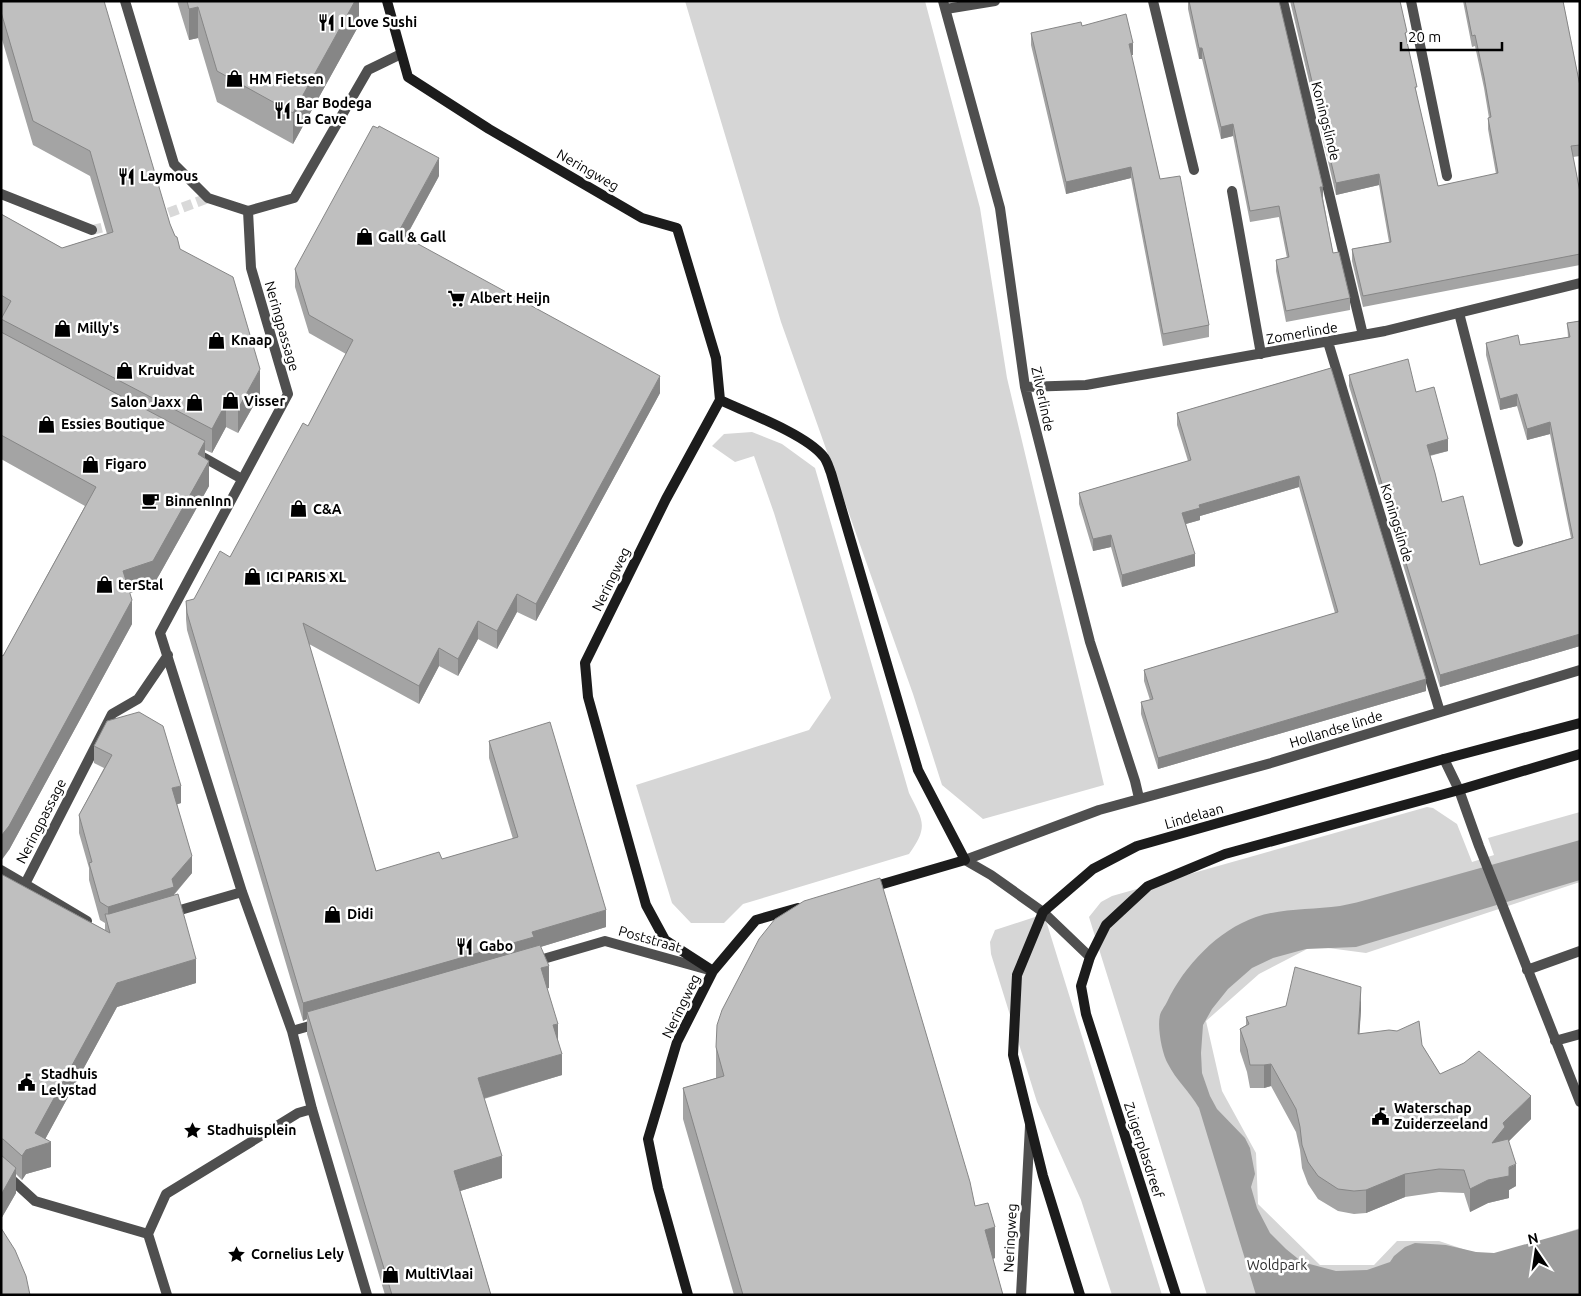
<svg xmlns="http://www.w3.org/2000/svg" width="1581" height="1296" viewBox="0 0 1581 1296" font-family="Ubuntu,sans-serif">
  <style>
    .green { fill: #d6d6d6; fill-rule: evenodd }
    .water { fill: #9d9d9d }
    .lines { fill: none; stroke-linecap: round; stroke-linejoin: round }
    .street-tunnel { stroke: #d9d9d9; stroke-width: 10; stroke-dasharray: 10 5; stroke-linecap: butt }
    .lane { stroke: #4f4f4f; stroke-width: 10 }
    .street { stroke: #4f4f4f; stroke-width: 10 }
    .secondary { stroke: #1c1c1c; stroke-width: 10 }
    .wall { fill: #a4a4a4 }
    .shaded-wall { fill: #868686 }
    .building { fill: #bfbfbf; stroke: #868686 }
    .labels { text-anchor: middle; stroke-width: 5; stroke-linejoin: round; paint-order: stroke }
    .poi-label { font-size: 14px; font-weight: bold; fill: #000; stroke: #fff; text-anchor: start }
    .street-label { font-size: 14px; fill: #000; stroke: #fff }
    .park-label { font-size: 14px; fill: #2d2d2d; stroke: #fff }
  </style>
  <rect width="100%" height="100%" fill="#fff"/>
  <path class="green" d="M685 1H925L980 208 1007 378 1104 785 983 819 942 785 913 694 781 322Z
    M752 432 782 444 815 468 909 793C923 821 929 826 909 854L743 904 724 923H691L672 903 636 785 809 730 831 698 774 513 754 456 735 462 712 446 724 434Z
    M1427 807 1433 808 1457 824 1472 862 1494 855 1488 838 1580 812V882L1366 953 1313 946 1259 974 1206 1021 1222 1091 1256 1153 1258 1204 1320 1265H1374L1397 1241H1439L1490 1258 1580 1228V1295H1207L1089 917 1101 902 1112 896ZM1160 1017 1183 1084C1165 1063 1160 1045 1160 1017Z
    M1044 914 1162 1295H1112L1081 1200 1037 1102 991 954 990 942 995 930Z"/>
  <path class="water" d="M1580 840V880L1356 947 1306 949 1273 958 1252 968 1228 989 1212 1009 1203 1025 1201 1053 1202 1073 1210 1096 1217 1109 1245 1138 1250 1148 1255 1174 1251 1187 1257 1208 1270 1233 1286 1249 1302 1262 1336 1271 1367 1270 1390 1262 1394 1256 1405 1247 1415 1243 1446 1245 1476 1252 1494 1253 1580 1229V1294L1256 1295 1199 1108C1190 1092 1176 1080 1168 1064 1162 1054 1157 1027 1160 1015 1161 1011 1165 1006 1167 1002 1184 966 1218 930 1256 917 1283 908 1312 910 1340 906 1351 904 1362 901 1373 898Z"/>
  <g class="lines">
    <path class="street-tunnel" d="M154 216 168 213 208 198
      M92 230 118 224"/>
    <path class="lane" d="M1153 1 1194 170
      M1411 1 1447 176
      M1232 191 1261 354
      M1459 313 1518 542
      M1444 759 1459 790 1479 846 1580 1102
      M1527 970 1580 951
      M1555 1041 1580 1034"/>
    <path class="street" d="M125 1 174 164 208 198 248 211 294 198 368 70 401 54
      M943 1 1000 208 1025 387 1090 642 1135 781 1139 798
      M1283 1 1363 335
      M946 9 995 1
      M1 194 92 230
      M248 211 251 268 288 394 160 633 242 892 292 1031 312 1109 367 1295
      M1328 342 1440 712
      M1025 387 1086 385 1385 331 1580 283
      M194 452 242 479
      M965 860 1099 810 1271 763 1580 670
      M965 860 991 875 1043 912 1090 957
      M1 870 25 884
      M170 913 242 892
      M87 921 25 884 112 714 138 699 168 655
      M533 962 605 941 709 970
      M292 1031 320 1023
      M1 1170 35 1201 148 1234 166 1194 298 1113 312 1109
      M148 1234 167 1295
      M1021 1295 1030 1126"/>
    <path class="secondary" d="M387 1 408 77 489 129 642 218 677 228 716 358 720 400 666 499 585 663 588 697 646 905 665 940 713 971
      M720 400C748 413 805 434 823 456 827 460 829 468 831 473L918 770 965 860 869 888
      M688 1295 658 1188 648 1139 677 1042 713 971 756 920 798 908
      M1080 1295 1043 1176 1013 1055 1017 975 1043 912 1093 869 1137 846 1444 759 1580 723
      M1176 1295 1086 1014 1081 986 1090 957 1106 925 1148 886 1225 854 1459 790 1580 754"/>
  </g>
  <path class="wall" d="M1 1 170 224 180 249 260 394 238 433 226 427 212 453 205 450V459L209 486 153 586 130 593 132 624 9 850 3 656 85 506 1 459V214L62 248 107 234 90 176 33 145 1 36Z
    M177 1H359V25L293 144 217 102 198 38 189 40Z
    M1188 1H1279L1323 198 1333 253 1350 298V310L1286 322 1276 271V260L1287 258 1279 217 1250 222 1233 136 1221 139 1202 59H1199L1188 9Z
    M1290 1H1400L1417 96 1438 186 1496 174 1488 129V118H1489L1484 88 1475 46 1472 47 1463 1H1563L1580 86V156L1573 157 1580 192V265L1363 307 1352 261V249L1389 242 1379 185 1336 195Z
    M1082 26 1133 55H1131L1160 179 1209 325V337L1163 346 1131 178 1066 194 1031 45V33Z
    M439 176 406 237 660 393 536 621 517 612 497 649 478 639 458 676 439 666 419 704 309 644 376 871 442 859 513 839 489 758V741L606 927 540 947 549 988H547L558 1040 562 1075 484 1099 502 1178 460 1191 491 1295H385L307 1034V1019L303 1021 187 630 186 619V601L194 599 230 557 308 426 346 354 309 333 295 287V269Z
    M1580 321V646L1440 687 1349 386V375L1416 392 1448 451 1430 456 1442 502 1480 565 1571 538 1550 434 1527 440 1517 406 1500 410 1486 355V343L1520 345 1568 337 1567 323Z
    M1331 368 1426 691 1158 769 1141 714V702L1150 700 1144 681V670L1335 613 1299 487 1200 516V520L1186 524 1195 566 1122 587 1111 547 1093 551 1079 504V493L1188 461 1177 425V413Z
    M107 721 181 803 177 804 192 873 174 895 196 983 117 1007 45 1139 51 1167 26 1174 22 1180 16 1174V1193L1 1219V874L105 930V923L100 920 89 880V868L79 833V815L104 768 94 763V746Z
    M1361 1010 1359 1034 1422 1045 1440 1074 1531 1119 1509 1141 1516 1186 1509 1190V1198L1488 1203 1470 1212 1464 1193 1439 1192 1405 1197 1366 1213 1354 1214 1338 1211 1318 1199 1308 1184 1302 1168 1300 1150 1296 1132 1271 1086 1264 1088H1250L1247 1072 1240 1051V1029L1246 1025V1017Z
    M716 1047 975 1206 995 1258 993 1259 1003 1295H734L683 1119V1088L716 1078Z"/>
  <path class="shaded-wall" d="M355 1H359V25L293 144V113Z
    M198 7V38L189 40V9Z
    M1133 43V55H1129V44Z
    M1199 48H1202V59H1199Z
    M1233 124V136L1221 139V127Z
    M439 158V176L398 251V233Z
    M1131 167V178L1066 194V182Z
    M1379 174V185L1336 195V183Z
    M1320 187H1323V198L1320 199Z
    M260 369V394L238 433V409Z
    M660 376V393L536 621V604Z
    M1517 394V406L1500 410V399Z
    M226 403V427L212 453V429Z
    M1550 422V434L1527 440V429Z
    M1448 439V451L1427 456V445Z
    M205 441V466L198 454Z
    M209 461V486L153 586 123 595V571Z
    M1299 476V487L1200 516V520L1182 525V513L1199 505Z
    M1111 535V547L1093 551V539Z
    M1195 554V566L1122 587V575Z
    M517 594V612L497 649V631Z
    M132 600V624L9 850 1 861V836Z
    M478 621V639L458 676V659Z
    M1580 634V646L1440 687V675Z
    M439 648V666L419 704V686Z
    M1426 679V691L1158 769V758Z
    M181 786V803L172 806V788Z
    M192 856V873L174 894V905L108 925V907L172 879Z
    M606 910V927L534 949 307 1012V1019L303 1021V1003L532 932Z
    M196 959V983L117 1007 42 1145 51 1142V1167L26 1174 22 1180V1156L117 983Z
    M549 966V988L541 990V968Z
    M1361 987V1010L1358 1057V1034Z
    M558 1024V1046L553 1025Z
    M562 1054V1075L478 1100V1078Z
    M1271 1064V1086L1264 1088V1065Z
    M1531 1096V1119L1505 1145 1492 1143 1503 1123Z
    M502 1156V1178L454 1193V1171Z
    M1516 1164V1186L1509 1190V1198L1488 1203 1470 1212V1189Z
    M16 1168V1193L1 1219V1195Z
    M1405 1174V1197L1366 1213V1190Z
    M995 1227V1258L985 1261V1230Z"/>
  <path class="building" d="M1 1H104L170 224 175 236 177 237 180 249 233 277 260 369 238 409 226 403 212 429 1 319 11 301 1 295V214L62 248 113 232 90 151 33 121 1 12Z
    M187 1H355L293 113 217 71 198 7 189 9Z
    M1189 1H1279L1323 187H1320L1333 253 1339 252 1350 298 1286 311 1276 260 1289 257 1279 206 1250 211 1233 124 1221 127 1202 48H1199Z
    M1293 1H1400L1407 32 1405 33 1417 87H1415L1438 186 1498 173 1488 118 1491 117 1484 77 1475 35 1472 36 1465 1H1563L1580 86V145L1571 146 1580 192V254L1363 296 1352 249 1391 242 1379 174 1336 183Z
    M1126 14 1133 43 1129 44 1160 179 1180 176 1209 325 1163 334 1131 167 1066 182 1031 33 1081 22 1082 26Z
    M373 126 378 128 379 126 439 158 398 233 660 376 536 604 517 594 497 631 478 621 458 659 439 648 419 686 303 623 376 871 439 852 442 859 518 837 489 741 550 722 606 910 532 932 534 937 303 1003 187 613 186 601 194 599 220 551 230 557 303 423 308 426 353 340 309 315 295 269Z
    M1580 321V634L1440 675 1349 375 1408 359 1416 392 1434 387 1448 439 1427 445 1435 473 1442 502 1463 496 1480 565 1573 538 1550 422 1527 429 1517 394 1500 399 1486 343 1518 335 1520 345 1570 337 1567 323Z
    M1 332 205 441 198 454 209 461 153 561 123 571 132 600 9 826 1 836V655L3 656 96 487 1 435Z
    M1331 368 1426 679 1158 758 1141 702 1153 699 1144 670 1338 612 1299 476 1199 505 1200 508 1182 513 1195 554 1122 575 1111 535 1093 539 1079 493 1191 460 1177 413Z
    M139 712 163 726 181 786 172 788 192 856 172 879 174 887 108 907 100 902 89 863 92 862 79 815 112 755 94 746 107 721Z
    M1 874 110 933 105 914H109L178 894 196 959 117 983 35 1133 51 1142 26 1150 22 1156 3 1139H1Z
    M880 878 970 1182 975 1206 988 1203 995 1227 985 1230 1003 1295H743L683 1088 724 1076 716 1047 717 1025 722 1010 759 939 775 919 804 901Z
    M540 945 549 966 541 968 558 1024 553 1025 562 1054 478 1078 502 1156 454 1171 491 1295H392L307 1012Z
    M1295 967 1361 987 1358 1034 1389 1030 1397 1031 1419 1021 1422 1045 1440 1074 1464 1063 1479 1051 1531 1096 1503 1123 1505 1127 1492 1143 1508 1139 1516 1164 1509 1167V1176L1488 1180 1470 1189 1464 1170 1439 1169 1405 1174 1366 1190 1354 1191 1338 1189 1318 1176 1308 1162 1302 1145 1300 1127 1296 1109 1271 1064 1264 1065H1250L1247 1049 1240 1029 1249 1024 1246 1017 1286 1006Z
    M1 1155 16 1168 1 1195Z
    M1 1228 15 1250 26 1276 30 1295H1Z"/>
  <defs>
    <symbol id="restaurant-bare" viewBox="-9 -9 18 18"><path d="M-5-6h1v4h1v-4h1v4h1v-4h1v5L-1.5 .5V6h-2V.5L-5-1ZM5-6V6H3V1.5H1.5Q1.5-4 5-6Z" fill="#000" stroke="#fff" stroke-width="2.5" paint-order="stroke"/></symbol>
    <symbol id="shop-bare" viewBox="-9 -9 18 18"><path d="M-5-2.5h2.3a2.7 3.5 0 0 1 5.4 0H5L5.5 6h-11ZM-1.5-2.5h3a1.5 2.3 0 0 0-3 0Z" fill="#000" stroke="#fff" stroke-width="2.5" paint-order="stroke"/></symbol>
    <symbol id="supermarket-bare" viewBox="-9 -9 18 18"><path d="M-6-5.5h2.5l.6 2H6L4.5 2H-2.5L-4.4-4H-6ZM-1.5 3.2a1.3 1.3 0 1 0 .1 0ZM3 3.2a1.3 1.3 0 1 0 .1 0Z" fill="#000" stroke="#fff" stroke-width="2.5" paint-order="stroke"/></symbol>
    <symbol id="cafe-bare" viewBox="-9 -9 18 18"><path d="M-5.5-4.5H6V0H3Q3 3.5 0 3.5H-2.5Q-5.5 3.5-5.5 0ZM3-3.2v2h1.7v-2ZM-6 4.5H4V6H-6Z" fill="#000" stroke="#fff" stroke-width="2.5" paint-order="stroke"/></symbol>
    <symbol id="civic-bare" viewBox="-9 -9 18 18"><path d="M-.6-6.5H3V-4.5H.6V-3L4-1V1h2V6H-6V1h2V-1L-.6-3ZM-1.2 2.5V6h2.4V2.5Z" fill="#000" stroke="#fff" stroke-width="2.5" paint-order="stroke"/></symbol>
    <symbol id="sight-bare" viewBox="-9 -9 18 18"><path d="M0-6L1.8-2.2L6-1.7L2.9 1.2L3.7 5.4L0 3.3L-3.7 5.4L-2.9 1.2L-6-1.7L-1.8-2.2Z" fill="#000" stroke="#fff" stroke-width="2.5" paint-order="stroke"/></symbol>
  </defs>
  <g fill-rule="evenodd">
    <use href="#restaurant-bare" x="314" y="10" width="25" height="25"/>
    <use href="#shop-bare" x="222" y="66" width="25" height="25"/>
    <use href="#restaurant-bare" x="270" y="98" width="25" height="25"/>
    <use href="#restaurant-bare" x="114" y="164" width="25" height="25"/>
    <use href="#shop-bare" x="352" y="224" width="25" height="25"/>
    <use href="#supermarket-bare" x="444" y="286" width="25" height="25"/>
    <use href="#shop-bare" x="50" y="316" width="25" height="25"/>
    <use href="#shop-bare" x="204" y="328" width="25" height="25"/>
    <use href="#shop-bare" x="112" y="358" width="25" height="25"/>
    <use href="#shop-bare" x="218" y="388" width="25" height="25"/>
    <use href="#shop-bare" x="182" y="390" width="25" height="25"/>
    <use href="#shop-bare" x="34" y="412" width="25" height="25"/>
    <use href="#shop-bare" x="78" y="452" width="25" height="25"/>
    <use href="#cafe-bare" x="138" y="488" width="25" height="25"/>
    <use href="#shop-bare" x="286" y="496" width="25" height="25"/>
    <use href="#shop-bare" x="240" y="564" width="25" height="25"/>
    <use href="#shop-bare" x="92" y="572" width="25" height="25"/>
    <use href="#shop-bare" x="320" y="902" width="25" height="25"/>
    <use href="#restaurant-bare" x="452" y="934" width="25" height="25"/>
    <use href="#civic-bare" x="14" y="1070" width="25" height="25"/>
    <use href="#civic-bare" x="1368" y="1104" width="25" height="25"/>
    <use href="#sight-bare" x="180" y="1118" width="25" height="25"/>
    <use href="#sight-bare" x="224" y="1242" width="25" height="25"/>
    <use href="#shop-bare" x="378" y="1262" width="25" height="25"/>
  </g>
  <g class="labels">
    <g class="poi-label">
      <text x="340" y="27">I Love Sushi</text>
      <text x="249" y="84">HM Fietsen</text>
      <text x="296" y="108">Bar Bodega<tspan x="296" dy="16">La Cave</tspan></text>
      <text x="140" y="181">Laymous</text>
      <text x="378" y="242">Gall &amp; Gall</text>
      <text x="470" y="303">Albert Heijn</text>
      <text x="77" y="333">Milly's</text>
      <text x="231" y="345">Knaap</text>
      <text x="138" y="375">Kruidvat</text>
      <text x="244" y="406">Visser</text>
      <text x="181" y="407" text-anchor="end">Salon Jaxx</text>
      <text x="61" y="429">Essies Boutique</text>
      <text x="105" y="469">Figaro</text>
      <text x="165" y="506">BinnenInn</text>
      <text x="313" y="514">C&amp;A</text>
      <text x="266" y="582">ICI PARIS XL</text>
      <text x="118" y="590">terStal</text>
      <text x="347" y="919">Didi</text>
      <text x="479" y="951">Gabo</text>
      <text x="41" y="1079">Stadhuis<tspan x="41" dy="16">Lelystad</tspan></text>
      <text x="1394" y="1113">Waterschap<tspan x="1394" dy="16">Zuiderzeeland</tspan></text>
      <text x="207" y="1135">Stadhuisplein</text>
      <text x="251" y="1259">Cornelius Lely</text>
      <text x="405" y="1279">MultiVlaai</text>
    </g>
    <g class="street-label">
      <text transform="translate(1326 121) rotate(76)" y="5">Koningslinde</text>
      <text transform="translate(588 170) rotate(30)" y="5">Neringweg</text>
      <text transform="translate(282 326) rotate(74)" y="5">Neringpassage</text>
      <text transform="translate(1302 333) rotate(-10)" y="5">Zomerlinde</text>
      <text transform="translate(1043 399) rotate(78)" y="5">Zilverlinde</text>
      <text transform="translate(1397 523) rotate(73)" y="5">Koningslinde</text>
      <text transform="translate(611 579) rotate(-64)" y="5">Neringweg</text>
      <text transform="translate(1336 729) rotate(-17)" y="5">Hollandse linde</text>
      <text transform="translate(1194 816) rotate(-16)" y="5">Lindelaan</text>
      <text transform="translate(41 821) rotate(-63)" y="5">Neringpassage</text>
      <text transform="translate(650 939) rotate(16)" y="5">Poststraat</text>
      <text transform="translate(681 1006) rotate(-64)" y="5">Neringweg</text>
      <text transform="translate(1144 1150) rotate(72)" y="5">Zuigerplasdreef</text>
      <text transform="translate(1010 1238) rotate(-87)" y="5">Neringweg</text>
    </g>
    <g class="park-label">
      <text x="1277" y="1270">Woldpark</text>
    </g>
  </g>
  <rect width="1581" height="1296" fill="none" stroke="#000000" stroke-width="5"/>
  <g transform="translate(1536 1251) rotate(347)" stroke="#ffffff" stroke-width="4" paint-order="stroke">
  <path d="M0-4L9 19L0 12L-9 19Z" fill="#000000"/>
  <text y="-8" font-size="14" font-weight="bold" text-anchor="middle" fill="#000000">N</text>
  </g>
  <path d="M1401 42v8h101v-8" fill="none" stroke="#000000" stroke-width="2.5"/>
  <text x="1408" y="42" font-size="15" fill="#000000" stroke="#ffffff" stroke-width="4" paint-order="stroke">20 m</text>
</svg>
